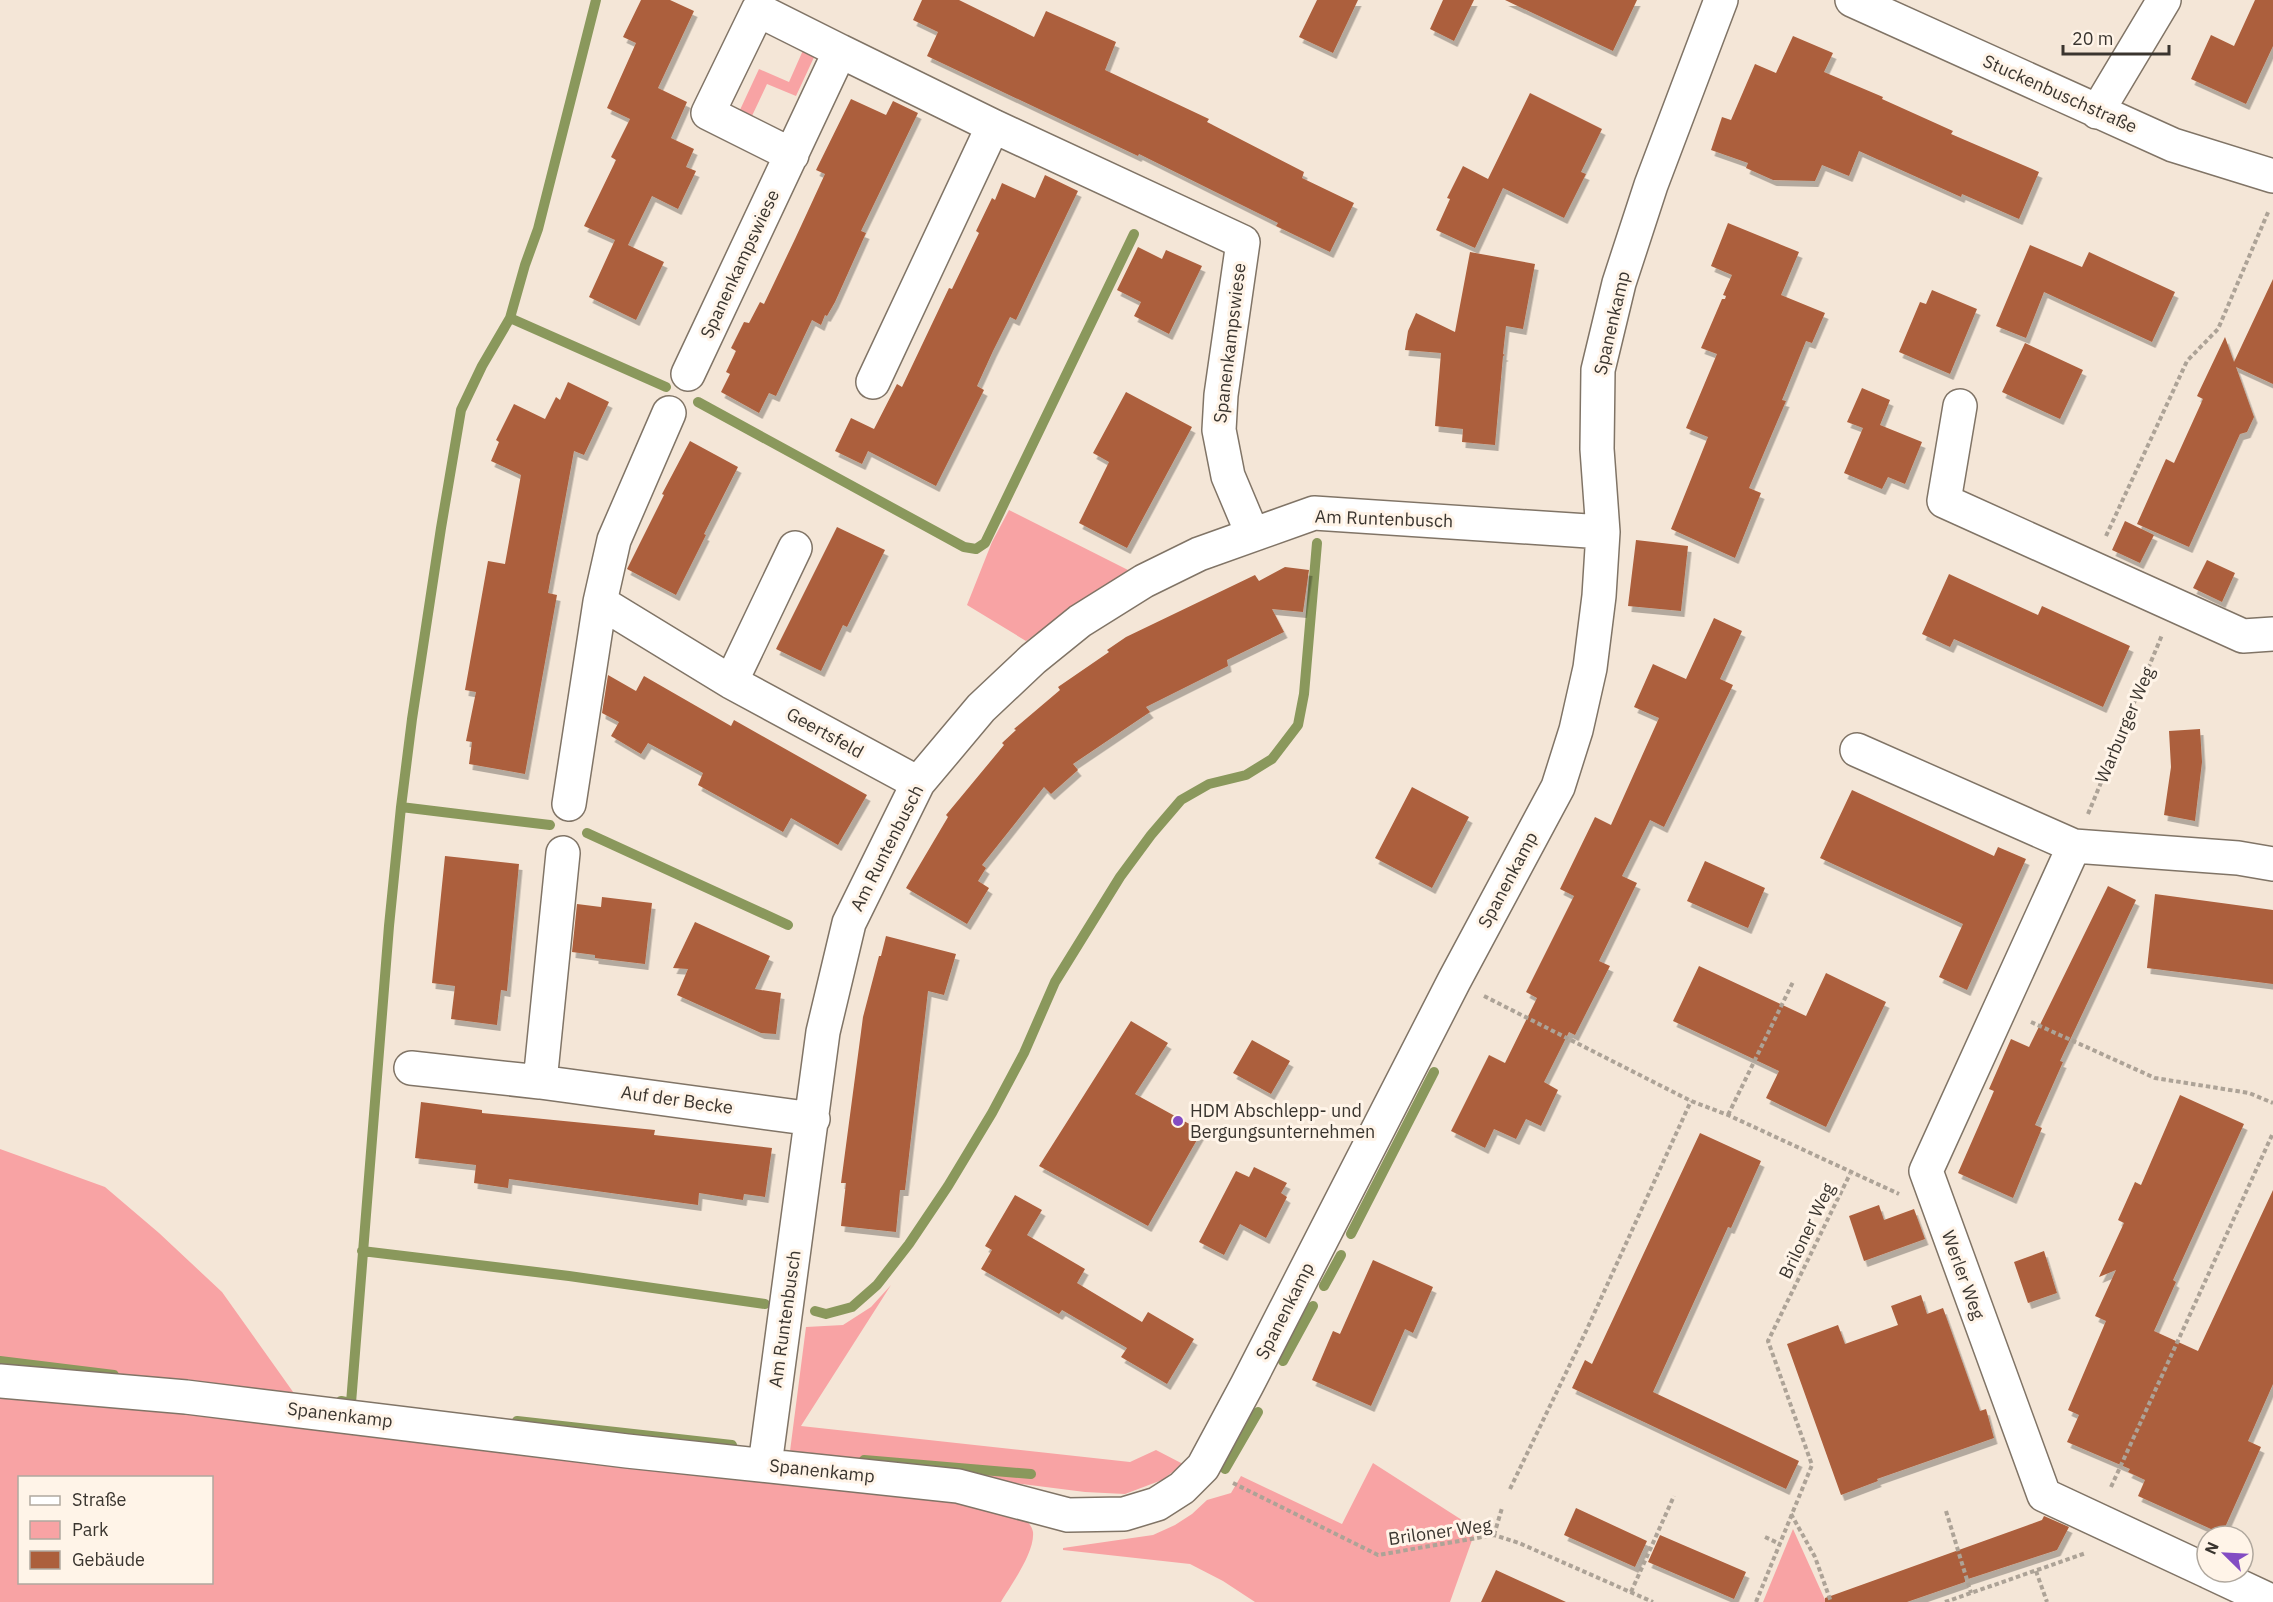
<svg xmlns="http://www.w3.org/2000/svg" width="2273" height="1602" viewBox="0 0 2273 1602" font-family="'IBM Plex Sans',sans-serif">
  <style>
    .green { fill: #f8a3a4; fill-rule: evenodd }
    .lines { fill: none; stroke-linecap: round; stroke-linejoin: round }
    .stream { stroke: #8a985c; stroke-width: 10 }
    .building { fill: #ac5f3c; filter: url(#shadow) }
    .minor-casing { stroke: #807466; stroke-width: 36 }
    .path { stroke: #ada397; stroke-width: 4; stroke-dasharray: 4.5 3; stroke-linecap: butt }
    .minor { stroke: #fff; stroke-width: 33 }
    .poi-dot { fill: #834cc3; stroke: #fff4e8; stroke-width: 2 }
    .labels { text-anchor: middle; stroke-width: 6; stroke-linejoin: round; paint-order: stroke }
    .street-label { font-size: 18px; fill: #3a352f; stroke: #fff4e8 }
    .poi-label { font-size: 18px; fill: #3a352f; stroke: #fff4e8; text-anchor: start }
  </style>
  <defs>
    <filter id="shadow"><feDropShadow dx="3.5" dy="6" stdDeviation="0" flood-color="#0004"/></filter>
  </defs>
  <rect width="100%" height="100%" fill="#f4e6d7"/>
  <path class="green" d="M804 48 816 53 796 96 767 84 751 118 739 112 759 69 789 82Z
    M1009 510 1128 570 1026 641 967 605 992 542Z
    M0 1149 105 1187 159 1233 222 1292 318 1427 950 1498 1023 1516C1027 1521 1032 1526 1033 1532 1035 1552 1011 1585 1001 1602H0ZM20 1478H212V1582H20Z
    M891 1285 801 1426 1130 1462 1156 1450 1183 1464 1162 1480 1125 1494 1085 1492 935 1473 789 1459 806 1327 843 1325 871 1307Z
    M1373 1463 1476 1529 1450 1602H1255L1223 1581 1190 1564 1063 1550V1548L1153 1535 1175 1525 1192 1514 1207 1500 1231 1493 1241 1476 1342 1524Z
    M1793 1529 1826 1602H1763Z"/>
  <g class="lines">
    <path class="stream" d="M510 318 525 265 538 229 596 0
      M698 402 964 547 976 549 985 543 1134 234
      M401 807 550 825
      M587 833 788 925
      M1351 1234 1434 1072
      M362 1251 569 1276 765 1304
      M1324 1286 1341 1255
      M815 1311 826 1314 852 1307 877 1285 909 1244 948 1186 992 1113 1024 1053 1055 982 1120 877 1151 835 1181 800 1209 784 1246 775 1272 759 1298 725 1304 694 1317 543
      M0 1361 114 1375
      M1283 1361 1313 1306
      M341 1401 351 1403 389 926 401 807 412 719 441 528 461 410 482 366 510 318 666 387
      M517 1421 732 1445
      M864 1460 1031 1474
      M1225 1469 1258 1412"/>
  </g>
  <path class="building" d="M641 0H670L694 11 658 88 687 102 671 138 694 149 686 167 696 171 678 209 652 196 628 245 664 262 636 320 589 297 615 240 584 226 616 160 611 157 630 119 607 108 636 43 623 37Z
    M922 0H959L1034 37 1046 11 1116 42 1105 70 1209 119 1207 122 1304 172 1302 178 1354 203 1330 252 1276 226 1278 223 1139 154 1138 156 927 56 938 32 913 20Z
    M1317 0H1358L1333 53 1299 37Z
    M1443 0H1474L1454 41 1430 29Z
    M1505 0H1637L1613 51Z
    M2255 0H2273V46L2246 104 2191 79 2211 35 2234 46Z
    M1793 36 1833 53 1824 72 1883 97 1882 99 1953 131 1951 134 2039 172 2019 219 1962 194 1961 197 1859 151 1849 176 1822 165 1815 181 1773 180 1746 168 1748 163 1711 150 1722 117 1731 120 1755 64 1776 73Z
    M1530 93 1602 129 1581 172 1586 174 1564 218 1503 188 1475 248 1436 230 1450 199 1447 198 1463 166 1488 179Z
    M851 99 886 115 893 101 918 113 861 231 866 233 835 302 827 316 825 315 821 325 812 320 776 396 769 393 759 413 721 392 730 374 726 372 736 351 731 348 744 322 749 323 760 302 764 304 795 239 825 174 816 170Z
    M1045 175 1078 191 1016 320 1010 317 993 351 977 386 984 390 936 486 868 451 862 464 835 451 851 418 874 429 897 384 902 387 949 288 952 289 979 233 976 231 992 198 995 200 1002 183 1035 198Z
    M1728 223 1799 252 1781 295 1825 313 1812 343 1806 341 1782 400 1786 401 1749 488 1761 493 1735 558 1671 529 1708 437 1686 428 1717 354 1701 348 1722 299H1725L1726 296 1723 295 1732 275 1711 266Z
    M2030 245 2082 267 2089 252 2175 292 2152 342 2044 292 2026 338 1996 326Z
    M1138 247 1162 259 1166 250 1202 266 1169 334 1134 316 1141 302 1117 290Z
    M1470 252 1535 264 1523 329 1506 326 1503 354 1505 355 1503 356 1495 445 1462 442 1463 429 1435 426 1441 353 1405 350 1408 331 1416 313 1455 332Z
    M2273 279V384L2236 367 2254 417 2247 432 2240 434 2189 547 2137 524 2166 459 2174 463 2203 399 2197 396 2225 337 2234 362Z
    M1932 290 1977 309 1950 374 1899 352 1920 302 1926 304Z
    M2025 343 2083 370 2060 419 2002 392Z
    M568 382 609 402 584 455 574 451 548 593 557 595 525 774 469 764 472 742 466 741 476 692 465 690 488 561 505 564 521 475 491 461 499 442 496 440 514 404 545 419 556 397 560 400Z
    M1862 388 1890 400 1880 425 1922 442 1905 484 1888 477 1882 489 1844 473 1863 428 1847 422Z
    M1126 392 1192 427 1127 548 1079 523 1109 462 1093 453Z
    M690 441 738 467 704 534 706 535 676 595 627 569 664 495 662 494Z
    M2125 521 2154 535 2140 563 2112 550Z
    M837 527 885 550 847 627 843 625 821 671 776 649Z
    M1636 540 1688 546 1681 611 1628 606Z
    M2207 560 2235 573 2222 602 2193 588Z
    M1285 567 1309 570 1303 612 1272 609 1284 632 1227 660 1228 666 1146 707 1150 712 1073 764 1078 770 1051 794 1044 787 982 865 986 868 978 881 989 888 967 924 906 888 948 817 946 815 1004 745 1002 743 1016 730 1014 729 1060 690 1058 687 1109 652 1107 650 1126 637 1255 575 1259 581Z
    M1949 574 2038 615 2042 606 2130 646 2103 707 1954 639 1950 647 1922 634Z
    M1714 618 1742 631 1720 679 1733 685 1664 827 1650 820 1622 876 1637 883 1599 961 1610 966 1575 1035 1569 1032 1544 1082 1558 1090 1541 1126 1526 1119 1516 1139 1494 1129 1485 1148 1451 1131 1489 1055 1505 1063 1537 998 1526 992 1574 896 1560 889 1595 817 1611 825 1659 718 1634 707 1653 664 1686 679Z
    M608 675 636 691 644 676 731 726 734 720 867 795 838 845 791 818 783 832 698 785 703 773 648 743 641 754 611 736 619 722 602 713Z
    M2200 729 2202 762 2195 821 2164 815 2171 767 2169 731Z
    M1412 787 1469 817 1432 888 1375 858Z
    M1852 790 1994 856 1998 847 2026 859 1967 990 1939 977 1963 924 1820 858Z
    M445 856 519 864 507 991 501 990 497 1025 451 1019 455 986 432 983Z
    M1705 861 1765 888 1748 928 1687 901Z
    M2108 886 2136 900 2060 1061 2063 1062 2035 1125 2042 1128 2013 1198 1958 1173 1994 1091 1989 1089 2011 1039 2029 1047Z
    M2155 894 2273 910V984L2147 968Z
    M602 897 652 903 645 964 595 958V955L572 952 577 904 601 907Z
    M695 922 770 956 755 989 781 993 776 1034 761 1033 677 995 688 969 673 968Z
    M886 936 956 954 944 995 928 991 905 1190H900L896 1232 841 1226 846 1183H841L863 1017 879 956H881Z
    M1699 966 1806 1016 1826 973 1886 1002 1826 1127 1766 1098 1779 1071 1673 1021Z
    M1131 1021 1168 1043 1135 1094 1202 1131 1148 1226 1039 1166Z
    M1252 1040 1290 1061 1271 1094 1233 1073Z
    M2180 1095 2244 1124 2173 1280 2176 1282 2154 1331 2198 1351 2273 1190V1384L2248 1441 2261 1447 2222 1534 2138 1496 2145 1480 2128 1472 2130 1469 2067 1442 2079 1415 2068 1410 2106 1321 2095 1316 2116 1270 2099 1277 2124 1223 2118 1220 2135 1182 2141 1185Z
    M421 1102 482 1110V1113L655 1130 654 1135 772 1148 765 1197 744 1194 743 1200 699 1193 698 1205 509 1179 508 1188 474 1183 476 1165 415 1158Z
    M1700 1133 1761 1161 1731 1228 1728 1227 1653 1392 1799 1461 1786 1489 1572 1388 1585 1360 1592 1364Z
    M1254 1167 1287 1183 1281 1193 1287 1197 1266 1238 1240 1224 1224 1255 1199 1242 1236 1171 1249 1177Z
    M1015 1195 1042 1210 1027 1235 1085 1269 1077 1283 1142 1322 1148 1312 1194 1339 1167 1384 1121 1357 1127 1348 1062 1310 1059 1314 981 1269 992 1250 985 1246Z
    M1879 1205 1884 1220 1914 1209 1925 1239 1864 1261 1849 1216Z
    M2044 1251 2057 1293 2028 1303 2014 1262Z
    M1373 1260 1433 1287 1413 1333 1405 1329 1371 1406 1312 1380 1333 1331 1340 1334Z
    M1921 1295 1927 1314 1943 1308 1980 1411 1986 1409 1994 1438 1877 1479 1878 1481 1841 1495 1787 1344 1838 1325 1845 1344 1898 1325 1891 1306Z
    M1576 1508 1647 1541 1635 1567 1564 1535Z
    M2044 1516 2069 1527 2057 1550 1965 1580V1582L1907 1602H1825V1598L2042 1520Z
    M1660 1535 1746 1572 1734 1599 1648 1562Z
    M1496 1570 1566 1602H1481Z"/>
  <g class="lines">
    <defs>
      <path id="minor" d="M1852 0 2173 145 2273 176
        M2097 112 2164 0
        M792 155 708 113 758 10 840 51
        M688 374 840 51 993 126 1243 242 1221 395 1219 430 1228 476 1252 533
        M873 382 993 126
        M1960 406 1944 501 2243 636 2273 634
        M600 602 614 540 669 413
        M731 682 795 548
        M1857 750 2074 846 2238 858 2273 864
        M569 804 600 602 731 682 918 783
        M2074 846 1926 1171 2044 1495 2207 1571
        M563 853 540 1082 813 1119
        M411 1068 540 1082
        M0 1381 186 1397 627 1451 958 1486 1068 1515 1124 1514 1157 1504 1182 1488 1203 1467 1247 1385 1454 981 1558 787 1576 730 1590 668 1599 596 1603 532 1597 449 1598 370 1619 283 1651 185 1721 0
        M765 1465 823 1032 849 923 918 783 981 708 1033 659 1080 621 1144 581 1199 554 1314 513 1603 532
        M2209 1572 2273 1602"/>
    </defs>
    <use href="#minor" class="minor-casing"/>
    <path class="path" d="M2106 536 2187 361 2218 329 2269 210
      M2088 814 2162 635
      M1484 996 1691 1101 1728 1115 1899 1194
      M2031 1022 2155 1078 2249 1093 2273 1103
      M1728 1115 1793 982
      M1233 1483 1378 1555 1494 1535 1519 1543 1653 1602
      M2111 1487 2273 1133
      M1510 1489 1587 1329 1691 1101
      M1946 1511 1971 1593
      M1791 1514 1815 1557 1831 1602
      M1494 1535 1502 1508
      M1765 1537 1780 1544
      M2036 1571 2047 1602
      M1631 1592 1674 1496
      M1756 1602 1812 1465 1768 1341 1850 1174
      M1945 1602 2086 1553"/>
    <use href="#minor" class="minor"/>
  </g>
  <circle class="poi-dot" cx="1178" cy="1121" r="6"/>
  <g class="labels">
    <g class="street-label">
      <text transform="translate(2060 94) rotate(24)" y="6">Stuckenbuschstraße</text>
      <text transform="translate(740 264) rotate(-65)" y="6">Spanenkampswiese</text>
      <text transform="translate(1612 323) rotate(-77)" y="6">Spanenkamp</text>
      <text transform="translate(1230 343) rotate(-83)" y="6">Spanenkampswiese</text>
      <text transform="translate(1384 519) rotate(2)" y="6">Am Runtenbusch</text>
      <text transform="translate(2125 725) rotate(-67)" y="6">Warburger Weg</text>
      <text transform="translate(825 733) rotate(29)" y="6">Geertsfeld</text>
      <text transform="translate(887 848) rotate(-63)" y="6">Am Runtenbusch</text>
      <text transform="translate(1508 880) rotate(-62)" y="6">Spanenkamp</text>
      <text transform="translate(677 1100) rotate(8)" y="6">Auf der Becke</text>
      <text transform="translate(1807 1231) rotate(-64)" y="6">Briloner Weg</text>
      <text transform="translate(1963 1275) rotate(70)" y="6">Werler Weg</text>
      <text transform="translate(1285 1311) rotate(-63)" y="6">Spanenkamp</text>
      <text transform="translate(785 1319) rotate(-82)" y="6">Am Runtenbusch</text>
      <text transform="translate(340 1415) rotate(7)" y="6">Spanenkamp</text>
      <text transform="translate(822 1471) rotate(6)" y="6">Spanenkamp</text>
      <text transform="translate(1440 1532) rotate(-8)" y="6">Briloner Weg</text>
    </g>
    <g class="poi-label">
      <text x="1190" y="1117">HDM Abschlepp- und<tspan x="1190" dy="21">Bergungsunternehmen</tspan></text>
    </g>
  </g>
  <rect x="18" y="1476" width="195" height="108" fill="#fff4e8" stroke="#b0a89e" stroke-width="1.5"/>
  <rect x="30" y="1496" width="30" height="9" fill="#ffffff" stroke="#b0a89e" stroke-width="1.5"/>
  <text x="72" y="1506" font-size="18" fill="#3a352f">Straße</text>
  <rect x="30" y="1521" width="30" height="18" fill="#f8a3a4" stroke="#b0a89e" stroke-width="1.5"/>
  <text x="72" y="1536" font-size="18" fill="#3a352f">Park</text>
  <rect x="30" y="1551" width="30" height="18" fill="#ac5f3c" stroke="#b0a89e" stroke-width="1.5"/>
  <text x="72" y="1566" font-size="18" fill="#3a352f">Gebäude</text>
  <g transform="translate(2225 1554) rotate(294)"><circle r="28" fill="#fff4e8" stroke="#b0a89e" stroke-width="1.5"/>
  <path d="M0-4.5L10 22L0 15L-10 22Z" fill="#834cc3"/>
  <text y="-9" font-size="16" font-weight="bold" text-anchor="middle" fill="#3a352f">N</text>
  </g>
  <path d="M2063 45v9h106v-9" fill="none" stroke="#3a352f" stroke-width="3"/>
  <text x="2072" y="45" font-size="18" fill="#3a352f" stroke="#fff4e8" stroke-width="4.5" paint-order="stroke">20 m</text>
</svg>
